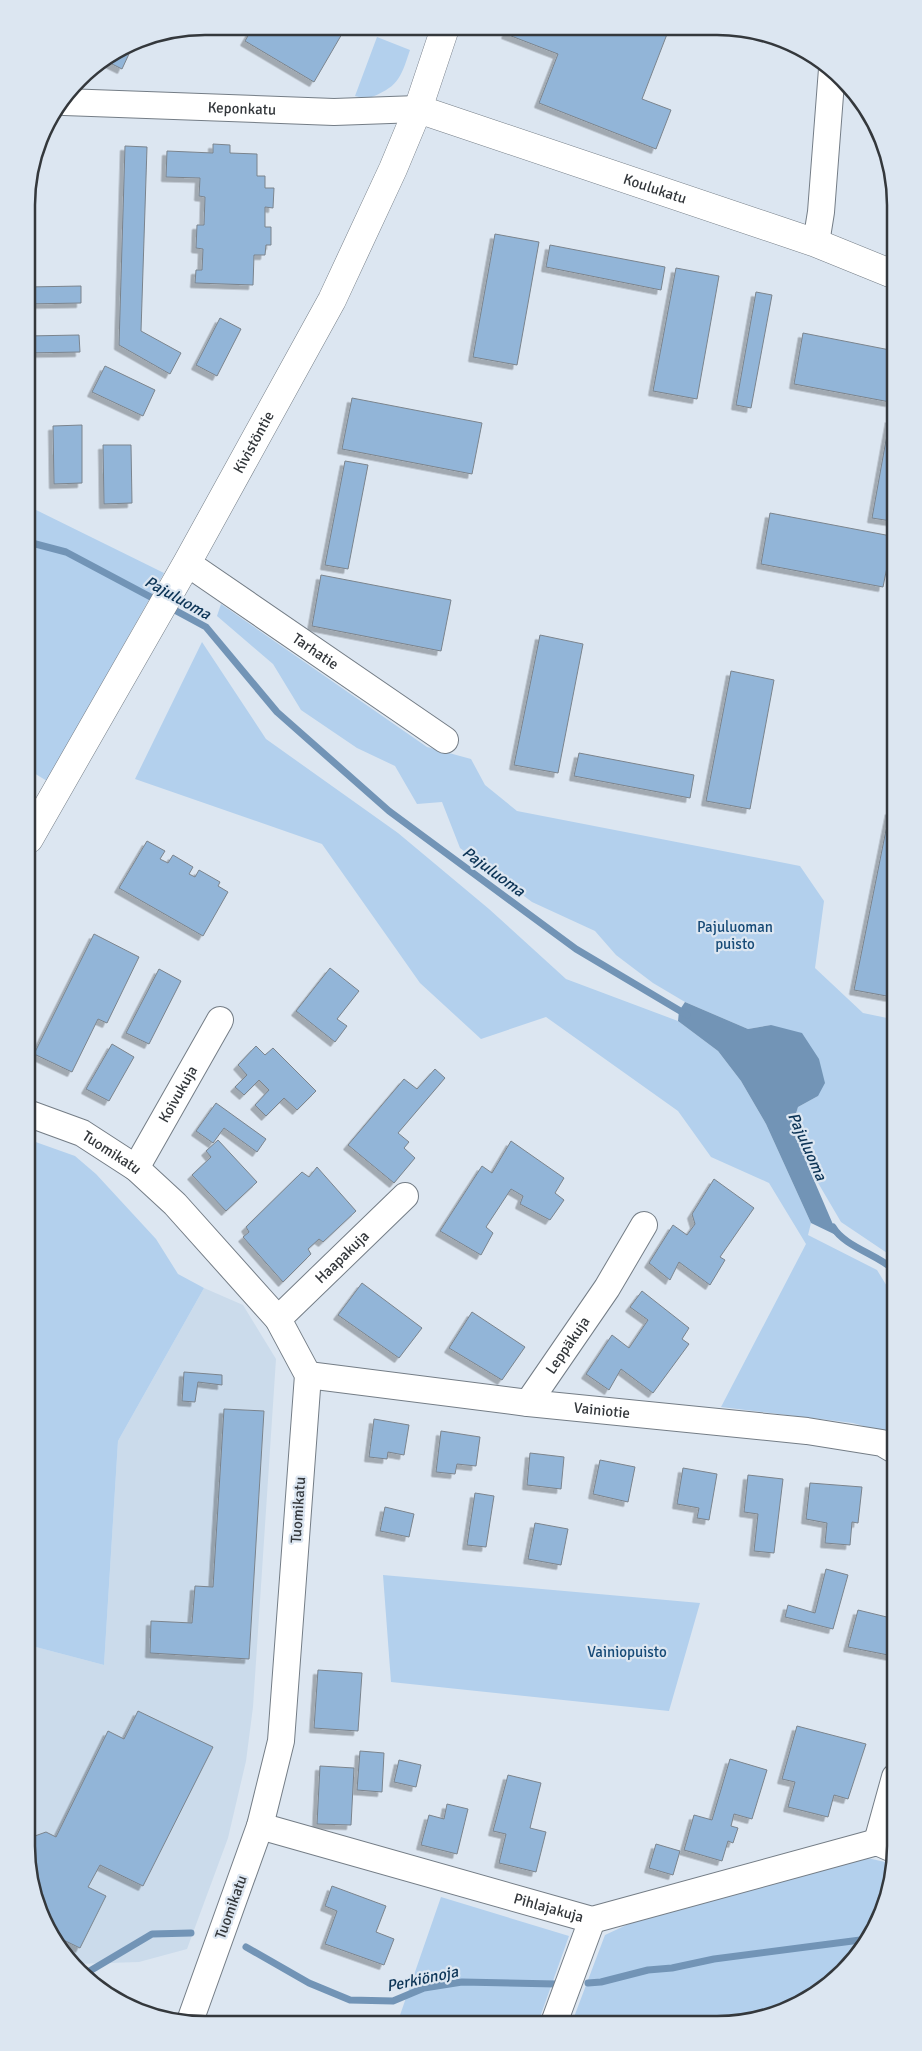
<svg xmlns="http://www.w3.org/2000/svg" width="922" height="2051" viewBox="0 0 922 2051" font-family="Signika,sans-serif">
  <style>
    .built { fill: #cbdbeb }
    .green { fill: #b3d0ed }
    .water { fill: #7294b6 }
    .lines { fill: none; stroke-linecap: round; stroke-linejoin: round }
    .stream { stroke: #7294b6; stroke-width: 7 }
    .building { fill: #92b5d8; stroke: #7b848d; filter: url(#shadow) }
    .minor-casing { stroke: #747d86; stroke-width: 28 }
    .tertiary-casing { stroke: #747d86; stroke-width: 29 }
    .secondary-casing { stroke: #747d86; stroke-width: 29 }
    .minor { stroke: #fff; stroke-width: 26 }
    .tertiary { stroke: #fff; stroke-width: 28 }
    .secondary { stroke: #fff; stroke-width: 28 }
    .labels { text-anchor: middle; stroke-width: 4.5; stroke-linejoin: round; paint-order: stroke }
    .street-label { font-size: 15px; fill: #34383c; stroke: #dce6f1 }
    .park-label { font-size: 15px; fill: #164a77; stroke: #dce6f1 }
    .water-label { font-size: 16px; font-style: italic; fill: #0c3456; stroke: #dce6f1 }
    .rim { fill: none; stroke: #34383c; stroke-width: 2.5 }
  </style>
  <defs>
    <filter id="shadow"><feDropShadow dx="-4.5" dy="4.5" stdDeviation="0" flood-color="#0004"/></filter>
  </defs>
  <rect width="100%" height="100%" fill="#dce6f1"/>
  <path class="built" d="M204 1288 243 1305 276 1359 253 1707 246 1761 228 1838 187 1949 139 1962 76 1964 72 1962 50 1935 32 1892V1646L104 1665 118 1441Z"/>
  <path class="green" d="M377 37 410 50C400 80 398 87 367 99L355 96Z
    M28 506 164 573 47 781 29 770Z
    M221 604 427 747 471 759 485 785 517 811 800 866 824 901 815 968 863 1013 892 1019 893 1257 841 1222 807 1164 794 1120 798 1107 818 1096 771 1025 748 1029 685 1002 653 983 616 955 595 931 532 902 460 848 442 802 417 804 395 766 357 748 301 710 273 664 217 616Z
    M202 642 266 739 398 833 489 909 566 979 678 1021 718 1051 741 1081 766 1124 811 1223 808 1235 877 1270 893 1296 894 1435 853 1423 721 1407 806 1244 769 1183 711 1157 678 1111 546 1017 481 1039 420 983 322 844 135 779Z
    M30 1140 75 1156 96 1174 156 1239 178 1274 204 1288 118 1441 104 1665 32 1646Z
    M383 1575 700 1603 669 1711 391 1682Z
    M863 1857 894 1864 882 1914 859 1955 816 1995 763 2019H581L574 2017 605 1935 635 1921Z
    M441 1897 569 1936 539 2020H407L399 2018Z"/>
  <path class="water" d="M685 1002 748 1029 771 1025 802 1033 819 1059 825 1083 818 1096 798 1107 794 1120 807 1164 838 1236 811 1223 766 1124 741 1081 718 1051 678 1021 679 1011Z"/>
  <g class="lines">
    <path class="stream" d="M28 542 66 552 160 602
      M169 607 206 627 277 712 389 811 576 949 687 1015
      M833 1227C844 1246 876 1254 893 1269
      M246 1947 309 1983 350 2000 393 2001 424 1988 462 1982 556 1984
      M83 1975 152 1934 191 1933
      M588 1983 601 1982 648 1970 672 1968 714 1959 868 1939"/>
  </g>
  <path class="building" d="M253 27H346L314 82 245 41Z
    M509 28 669 29 642 99 671 110 656 149 539 103 558 54 506 34Z
    M135 41 122 69 104 60Z
    M213 144 230 145V153L257 154V176H265V188H274L273 208 265 207V227H271V245H266L265 255H254L253 285 195 283 196 270H202L203 249 196 248 197 225H204L205 197 199 196 200 178 166 177 167 151 213 153Z
    M125 146 147 147 141 331 181 353 170 374 119 345Z
    M495 234 539 242 517 365 473 357Z
    M550 245 665 267 661 290 546 267Z
    M676 268 719 276 697 399 653 391Z
    M81 286V303L27 304V287Z
    M756 292 772 295 751 408 736 405Z
    M220 318 241 329 217 376 196 365Z
    M803 333 890 350V402L794 384Z
    M79 335 80 352 27 353V336Z
    M105 366 155 390 143 416 92 392Z
    M352 398 482 423 472 474 342 449Z
    M890 418 891 521 872 518Z
    M82 425V483L54 484 53 426Z
    M103 445H131L132 503 104 504Z
    M345 461 368 465 348 569 325 565Z
    M770 513 891 536V547L883 587 761 564Z
    M321 575 451 600 441 651 312 626Z
    M540 635 583 644 558 773 514 765Z
    M731 671 774 680 750 809 706 801Z
    M579 753 694 775 690 798 574 776Z
    M890 810 892 811V997L854 990Z
    M147 841 165 851 160 859 168 863 173 855 193 867 189 874 195 877 199 870 220 882 218 886 228 892 203 936 119 888Z
    M94 934 139 957 107 1023 98 1019 72 1072 34 1054Z
    M330 968 359 991 337 1019 347 1026 335 1042 296 1011Z
    M159 969 181 981 149 1044 126 1033Z
    M112 1044 134 1057 109 1101 86 1089Z
    M256 1046 265 1055 273 1048 316 1091 297 1110 284 1098 266 1116 255 1105 269 1090 259 1080 244 1095 235 1087 247 1075 238 1065Z
    M435 1069 445 1078 398 1133 409 1142 404 1148 415 1158 394 1183 348 1145 404 1079 417 1089Z
    M216 1103 266 1139 257 1152 224 1128 213 1143 196 1131Z
    M218 1140 257 1182 226 1211 192 1175 211 1157 206 1151Z
    M511 1141 564 1178 555 1193 564 1200 550 1220 520 1204 523 1196 511 1189 486 1227 493 1233 481 1255 440 1231 482 1166 492 1173Z
    M317 1167 356 1211 323 1242 319 1239 308 1249 311 1254 283 1282 243 1237 249 1232 246 1227 302 1172 309 1177Z
    M714 1179 754 1208 720 1257 725 1260 710 1285 679 1262 670 1280 649 1263 673 1225 687 1235 695 1224 692 1214Z
    M362 1283 422 1328 399 1358 338 1315Z
    M642 1291 689 1328 682 1339 689 1344 653 1393 621 1369 609 1390 586 1374 612 1335 629 1348 648 1320 630 1307Z
    M472 1312 525 1347 502 1380 449 1348Z
    M184 1372 222 1375V1385L198 1382 195 1402 182 1401Z
    M224 1409 264 1411 249 1659 150 1653 151 1621 192 1623 195 1586 213 1587Z
    M374 1419 409 1425 404 1455 388 1452 387 1459 369 1457Z
    M441 1431 480 1437 476 1466 457 1464 455 1474 436 1472Z
    M530 1453 564 1457 561 1489 527 1485Z
    M600 1460 635 1467 628 1502 593 1494Z
    M683 1468 717 1474 709 1520 697 1518 699 1508 677 1504Z
    M748 1475 783 1479 774 1553 754 1551 758 1514 744 1512Z
    M810 1483 862 1487 858 1523 852 1522 850 1545 825 1543 827 1523 806 1519Z
    M475 1493 494 1496 486 1547 467 1545Z
    M385 1507 414 1514 409 1537 380 1531Z
    M535 1523 568 1529 561 1565 528 1559Z
    M826 1569 848 1575 833 1629 785 1617 788 1605 815 1613Z
    M858 1610 895 1619V1650L893 1656 848 1647Z
    M318 1670 362 1673 358 1731 314 1728Z
    M138 1711 213 1747 143 1886 100 1865 88 1887 106 1896 80 1948 49 1933 32 1892V1837L46 1832 56 1837 108 1731 124 1739Z
    M797 1726 866 1744 848 1799 834 1795 828 1817 788 1807 795 1782 782 1779Z
    M360 1751 384 1753 382 1792 357 1790Z
    M730 1759 767 1770 752 1819 734 1814 731 1826 738 1828 733 1843 728 1841 722 1861 684 1850 694 1815 712 1820Z
    M399 1760 421 1765 416 1787 394 1782Z
    M320 1766 354 1768 351 1825 317 1824Z
    M508 1775 541 1783 530 1828 546 1832 536 1872 499 1863 506 1834 493 1831Z
    M447 1804 468 1809 457 1854 421 1845 429 1815 444 1819Z
    M656 1844 680 1851 673 1875 649 1868Z
    M332 1886 386 1906 376 1932 394 1939 384 1965 325 1944 337 1911 325 1906Z"/>
  <g class="lines">
    <defs>
      <g id="minor">
        <path id="s1" d="M64 102 334 112 418 109"/>
        <path d="M816 243 821 212 832 69"/>
        <path id="s2" d="M187 563 445 740"/>
        <path id="s3" d="M30 1114 82 1133 136 1168 175 1204 278 1319 308 1375 281 1741 260 1826 190 2021"/>
        <path id="s4" d="M136 1168 220 1020"/>
        <path id="s5" d="M278 1319 405 1196"/>
        <path id="s6" d="M308 1375 528 1403 807 1431 882 1443 894 1450"/>
        <path id="s7" d="M528 1403 607 1288 644 1225"/>
        <path id="s8" d="M260 1826 592 1920 877 1842 895 1850"/>
        <path d="M877 1842 895 1777"/>
        <path d="M555 2020 592 1920"/>
      </g>
      <g id="tertiary">
        <path id="s9" d="M418 109 816 243 890 273"/>
      </g>
      <g id="secondary">
        <path id="s10" d="M29 839 187 563 332 300 393 169 418 109 445 28"/>
      </g>
    </defs>
    <use href="#minor" class="minor-casing"/>
    <use href="#tertiary" class="tertiary-casing"/>
    <use href="#secondary" class="secondary-casing"/>
    <use href="#minor" class="minor"/>
    <use href="#tertiary" class="tertiary"/>
    <use href="#secondary" class="secondary"/>
  </g>
  <g class="labels">
    <g class="street-label">
      <text dy="5" stroke="none"><textPath href="#s1" startOffset="178">Keponkatu</textPath></text>
      <text dy="5" stroke="none"><textPath href="#s9" startOffset="250">Koulukatu</textPath></text>
      <text dy="5" stroke="none"><textPath href="#s10" startOffset="456">Kivistöntie</textPath></text>
      <text dy="5" stroke="none"><textPath href="#s2" startOffset="156">Tarhatie</textPath></text>
      <text dy="5" stroke="none"><textPath href="#s4" startOffset="85">Koivukuja</textPath></text>
      <text dy="5" stroke="none"><textPath href="#s3" startOffset="91">Tuomikatu</textPath></text>
      <text dy="5" stroke="none"><textPath href="#s5" startOffset="89">Haapakuja</textPath></text>
      <text dy="5" stroke="none"><textPath href="#s7" startOffset="70">Leppäkuja</textPath></text>
      <text dy="5" stroke="none"><textPath href="#s6" startOffset="296">Vainiotie</textPath></text>
      <text transform="translate(298 1510) rotate(-86)" y="5">Tuomikatu</text>
      <text transform="translate(231 1907) rotate(-70)" y="5">Tuomikatu</text>
      <text dy="5" stroke="none"><textPath href="#s8" startOffset="300">Pihlajakuja</textPath></text>
    </g>
    <g class="park-label">
      <text x="735" y="932">Pajuluoman<tspan x="735" dy="17">puisto</tspan></text>
      <text x="627" y="1657">Vainiopuisto</text>
    </g>
    <g class="water-label">
      <text transform="translate(178 597) rotate(29)" y="6">Pajuluoma</text>
      <text transform="translate(494 871) rotate(36)" y="6">Pajuluoma</text>
      <text transform="translate(808 1146) rotate(66)" y="6">Pajuluoma</text>
      <text transform="translate(422 1978) rotate(-12)" y="6">Perkiönoja</text>
    </g>
  </g>
  <path d="M0 0H922V2051H0ZM205 35H717A170 170 0 0 1 887 205V1846A170 170 0 0 1 717 2016H205A170 170 0 0 1 35 1846V205A170 170 0 0 1 205 35Z" fill="#dce6f1" fill-rule="evenodd"/>
  <path class="rim" d="M205 35H717A170 170 0 0 1 887 205V1846A170 170 0 0 1 717 2016H205A170 170 0 0 1 35 1846V205A170 170 0 0 1 205 35Z"/>
</svg>
